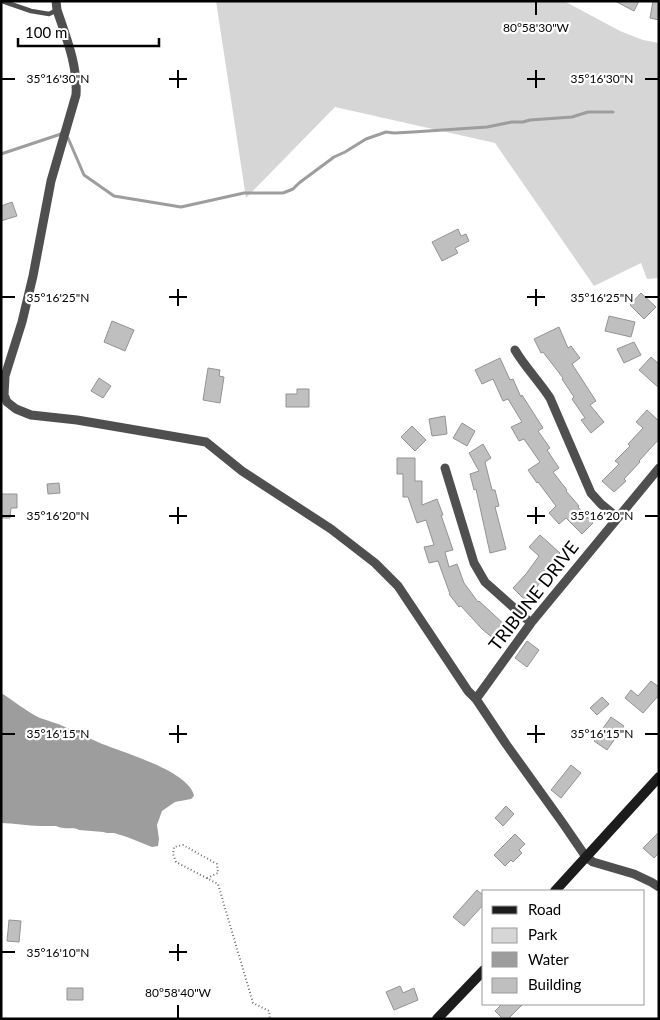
<svg xmlns="http://www.w3.org/2000/svg" width="660" height="1020" viewBox="0 0 660 1020" font-family="Lato,sans-serif">
  <style>
    .green { fill: #d6d6d6 }
    .water { fill: #9d9d9d }
    .lines { fill: none; stroke-linecap: round; stroke-linejoin: round }
    .stream { stroke: #9d9d9d; stroke-width: 3 }
    .building { fill: #bfbfbf; stroke: #939393 }
    .path { stroke: #717171; stroke-width: 2; stroke-dasharray: 1 2.5; stroke-linecap: butt }
    .lane { stroke: #4f4f4f; stroke-width: 4.5 }
    .street { stroke: #4f4f4f; stroke-width: 9 }
    .secondary { stroke: #1c1c1c; stroke-width: 10 }
    .ticks { fill: none; stroke: #000; stroke-width: 2 }
    .labels { text-anchor: middle; stroke-width: 4.5; stroke-linejoin: round; paint-order: stroke }
    .street-label { font-size: 18px; fill: #000; stroke: #fff }
    .ticks-label { font-size: 12px; text-anchor: middle; fill: #000; stroke: #fff; stroke-width: 4.5; stroke-linejoin: round; paint-order: stroke }
  </style>
  <rect width="100%" height="100%" fill="#fff"/>
  <path class="green" d="M216 1H564L620 31 643 40 659 43V278L647 279 641 263 594 286 495 143 335 107 246 198Z"/>
  <path class="water" d="M1 693C13 700 27 712 40 718 48 721 57 723 65 727 77 732 88 738 100 743 121 752 190 771 194 796L191 799 175 802 162 811 157 825 159 839 158 846 152 847 127 837 114 833H107L103 832 79 830C74 827 69 829 64 828 61 828 59 827 56 826 51 826 45 826 40 826 27 826 14 823 1 823Z"/>
  <g class="lines">
    <path class="stream" d="M68 138 84 175 114 196 181 207 244 193H283L293 189 299 183 334 157 345 152 366 139 386 132 394 133 413 132 487 127 512 122H523L530 120 572 117 588 112H613
      M1 154 61 134"/>
  </g>
  <path class="building" d="M615 1H639L634 11Z
    M653 1H659V20L650 18Z
    M12 202 17 216 1 221V206Z
    M458 229 461 236 466 234 469 241 455 248 458 253 442 261 432 242Z
    M641 293 656 307 644 319 630 305Z
    M609 316 635 322 631 337 605 331Z
    M112 321 134 330 125 351 104 342Z
    M559 327 568 348 571 346 580 358 572 364 596 401 590 405 604 422 591 433 581 420 585 418 572 399 574 397 562 379 563 378 543 352 541 353 534 339Z
    M634 342 641 355 624 363 617 349Z
    M651 357 659 364V388L639 370Z
    M500 358 510 380 513 379 521 397 522 395 543 428 538 431 550 448 547 450 559 468 553 472 567 490 566 491 579 506 578 507 593 523 582 534 566 518 559 524 549 513 556 506 538 482 537 483 528 470 540 462 524 439 519 441 511 427 522 422 508 399 503 401 493 379 482 384 475 370Z
    M208 368 220 370 219 376 224 377 220 403 203 400Z
    M99 378 111 386 103 398 91 391Z
    M297 389H309V407H286V394H297Z
    M647 410 659 421V439L639 461 640 462 624 479 626 481 614 492 602 481 619 464 615 461 630 446 628 444 643 428 636 422Z
    M445 416 447 434 432 436 429 419Z
    M462 423 475 431 467 446 453 438Z
    M412 426 426 440 415 451 401 437Z
    M483 444 491 458 485 462 492 490H495L499 506 495 507 506 549 490 553 476 489 474 490 470 474 479 471 469 453Z
    M397 458H415V481H422V505L437 499 443 515H441L453 550 445 552 449 567 457 564 464 583 478 602 479 601 506 626 494 639 482 629 461 606 459 607 449 594H450L438 561 429 563 424 547 434 545 426 520 417 523 408 497H403V474H397Z
    M59 483 60 493 48 494 47 484Z
    M1 494H17V508H11L10 518H1Z
    M540 535 560 553 546 569 549 571 536 588 525 600 513 588 526 574 539 556 529 547Z
    M527 641 539 650 527 667 515 658Z
    M651 681 659 687V695L643 713 625 698 631 690 638 696Z
    M602 697 609 704 597 715 590 708Z
    M611 717 624 726 607 750 594 741Z
    M571 765 581 773 561 798 551 790Z
    M506 806 514 814 503 826 495 818Z
    M659 832V853L654 858 643 848Z
    M515 834 525 844 519 850 522 853 513 862 511 860 505 866 494 855Z
    M477 890 484 896V904L464 926 453 917Z
    M9 920 21 921 19 942 7 941Z
    M400 986 403 993 414 988 418 1000 394 1010 386 992Z
    M67 988H83V1000H67Z
    M502 1004H523L508 1019H503L495 1011Z"/>
  <g class="lines">
    <path class="path" d="M207 878 218 873 217 864 183 845 174 847 173 854 176 862 218 884 253 1003 269 1011 270 1019"/>
    <path class="lane" d="M2 1 31 11 49 14 57 10"/>
    <path class="street" d="M56 1 57 10C66 37 78 66 76 95L51 181 33 276 22 322 5 376 4 395 7 402 16 409 31 415 77 420 206 442 242 471 331 529 375 563 398 586 468 691 476 699 506 744 562 822 586 857 593 862 634 874 651 882 659 887
      M515 350C525 367 539 381 550 398L591 493 601 504 618 518
      M445 468 474 563 485 582 531 623
      M476 699 531 623 659 468"/>
    <path class="secondary" d="M555 891 659 777
      M437 1019 484 970"/>
  </g>
  <path class="ticks" d="M536 2V15M178 70V88M536 70V88M2 79H15M169 79H187M527 79H545M645 79H658M178 289V306M536 289V306M2 297H15M169 297H187M527 297H545M645 297H658M178 507V524M536 507V524M2 516H15M169 516H187M527 516H545M645 516H658M178 725V743M536 725V743M2 734H15M169 734H187M527 734H545M645 734H658M178 944V961M2 952H15M169 952H187M178 1005V1018"/>
  <g class="labels">
    <g class="street-label">
      <text transform="translate(534 596) rotate(-52)" y="6">TRIBUNE DRIVE</text>
    </g>
  </g>
  <g class="ticks-label">
    <text x="536" y="32">80°58'30"W</text>
    <text x="58" y="83">35°16'30"N</text>
    <text x="602" y="83">35°16'30"N</text>
    <text x="58" y="302">35°16'25"N</text>
    <text x="602" y="302">35°16'25"N</text>
    <text x="58" y="520">35°16'20"N</text>
    <text x="602" y="520">35°16'20"N</text>
    <text x="58" y="738">35°16'15"N</text>
    <text x="602" y="738">35°16'15"N</text>
    <text x="58" y="957">35°16'10"N</text>
    <text x="178" y="997">80°58'40"W</text>
  </g>
  <rect width="660" height="1020" fill="none" stroke="#000000" stroke-width="5"/>
  <rect x="482" y="890" width="162" height="115" fill="#ffffff" stroke="#999999"/>
  <rect x="492" y="906" width="25" height="8" fill="#1c1c1c" stroke="#999999"/>
  <text x="528" y="915" font-size="15" fill="#000000">Road</text>
  <rect x="492" y="928" width="25" height="15" fill="#d6d6d6" stroke="#999999"/>
  <text x="528" y="940" font-size="15" fill="#000000">Park</text>
  <rect x="492" y="952" width="25" height="15" fill="#9d9d9d" stroke="#999999"/>
  <text x="528" y="965" font-size="15" fill="#000000">Water</text>
  <rect x="492" y="978" width="25" height="15" fill="#bfbfbf" stroke="#999999"/>
  <text x="528" y="990" font-size="15" fill="#000000">Building</text>
  <path d="M18 38v8h141v-8" fill="none" stroke="#000000" stroke-width="2.5"/>
  <text x="25" y="38" font-size="15" fill="#000000" stroke="#ffffff" stroke-width="4" paint-order="stroke">100 m</text>
</svg>
